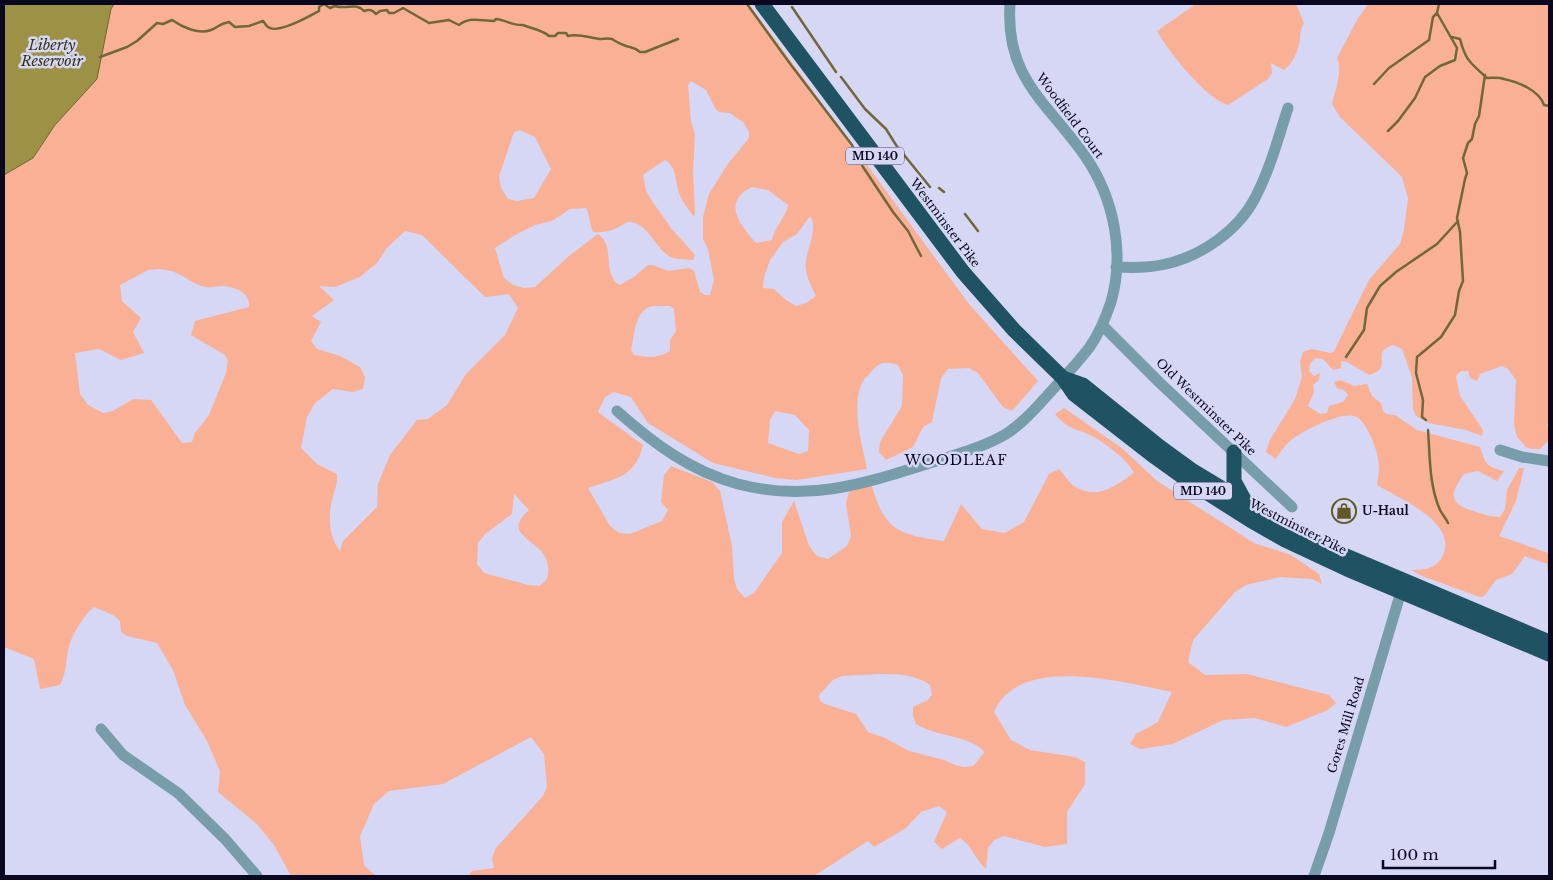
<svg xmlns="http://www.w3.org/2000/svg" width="1553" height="880" viewBox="0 0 1553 880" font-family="'Libre Baskerville',serif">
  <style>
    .green { fill: #f9b094; fill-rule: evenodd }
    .water { fill: #9c9145; stroke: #70683a }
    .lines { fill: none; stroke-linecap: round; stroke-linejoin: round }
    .stream { stroke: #70683a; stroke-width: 2.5 }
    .minor { stroke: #789daa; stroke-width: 11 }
    .highway { stroke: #1f5262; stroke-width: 15 }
    .labels { text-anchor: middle; stroke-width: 5; stroke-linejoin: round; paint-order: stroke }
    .shield { fill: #d5d7f4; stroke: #474660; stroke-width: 1 }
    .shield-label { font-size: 11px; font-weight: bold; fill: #0a0820 }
    .street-label { font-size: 12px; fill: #0a0820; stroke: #d5d7f4 }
    .poi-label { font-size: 12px; font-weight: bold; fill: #0a0820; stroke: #d5d7f4; text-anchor: start }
    .water-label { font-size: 14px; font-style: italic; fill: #373311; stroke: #d5d7f4 }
    .neighbourhood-label { font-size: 14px; letter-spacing: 1px; fill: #0a0820; stroke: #d5d7f4 }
  </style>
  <rect width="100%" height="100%" fill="#d5d7f4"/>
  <path class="green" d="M4 4H749L969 304 1038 381 1012 411 1003 407 978 373 969 368 948 369 941 378 932 422 923 427 913 447 886 460 879 452 880 442 902 406 903 375 898 365C885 361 879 362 871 372 869 375 865 378 863 381 850 406 862 443 867 469L796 480 775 478 713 463 648 423 631 397 614 392 605 397 598 412 643 445C635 478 616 478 588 488L610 526 619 533 630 534 662 521 668 510 661 502 664 475 671 466 712 482 720 491 732 546 734 579 737 589 745 598 754 593 782 553V522L794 501 809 546 817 556 828 559 847 546 851 536 846 503 849 492 871 484C875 495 878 508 885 517 897 536 924 538 944 541L961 504 982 529 1005 533 1024 522 1049 474 1059 469C1064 474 1069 483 1075 487 1100 500 1114 486 1134 473 1128 460 1105 443 1092 436 1076 428 1068 430 1055 414L1064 408 1123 449 1157 481 1254 543 1291 555 1319 574 1322 584 1312 579 1280 577 1246 585 1235 592 1193 640 1188 662 1205 675 1247 674 1329 695 1336 703 1328 710 1286 727 1255 718 1223 720 1173 744 1140 749 1130 744 1136 734 1158 722 1172 692C1125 683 1019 653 994 712L1011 740 1030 750 1075 757 1085 762V784L1067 812V844L1045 847 1004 836 994 840 988 848 986 869C975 859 972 846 960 838L942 849 934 842 947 812 939 806 921 812 906 828 874 847 868 841 814 876H468L472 871 494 868 492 858 496 848 543 796 547 787 544 754 531 737 443 784 389 791 374 804 360 836 364 865 376 876H291L274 845 257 824 218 792 220 771 207 741 185 705 173 670 157 643 127 636 121 632 120 621 113 615 94 607C84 615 75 630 70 643 65 657 68 670 60 685L40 689 34 659 4 647ZM691 81 706 90 715 108 719 112 730 113 744 123 749 132V138L727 165 709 194 703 217V239L708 249 714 280 710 295H705L700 292 694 271 689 268 668 271 653 265H648L634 277 620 285 615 282C613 278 611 274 610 271 607 257 611 243 598 234L569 256 535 287 524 288 513 285 504 278 495 248 515 235 535 225 552 221 570 209 586 208C590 215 589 223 593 232 608 233 615 230 627 222 646 220 654 246 669 256 675 260 685 259 693 260L695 255 671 228 652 201 646 191 643 175 665 160C677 167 675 181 679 193 682 201 689 210 694 217L695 212 693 172 695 134 691 122 688 85ZM520 130 535 137 551 169 534 198 517 201 508 199 501 188 499 176 514 132ZM752 187 768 190 788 205C786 217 775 226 772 240L756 243C740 225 721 202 752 187ZM810 216C820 230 803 253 806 270 807 278 812 288 816 296L806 303 796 306 786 300 774 289 763 288 764 277 770 260 783 242 797 234ZM405 231 422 235 485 297 509 294 518 308 505 335 466 374 447 405 428 419 417 420 390 455 378 484 377 507 343 541 340 551C330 537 328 522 331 505 333 493 338 485 337 474L317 464 301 448 307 417 315 403 333 389 353 392 363 389 365 377 360 367 340 356 317 349 311 341 321 322 312 316 334 300 319 286 335 287 360 277 377 263 387 248ZM159 269C163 270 170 270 174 272 185 276 194 285 206 287 211 288 217 286 222 286 236 287 250 292 249 307L195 321 191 335 225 355 228 361 226 373 209 415 195 433 192 442 182 443 151 400 133 399 113 411 103 413 88 405 80 394 75 353 99 349 121 360 144 353 133 332 141 318 122 301 120 285 148 270ZM652 306H670L674 309 676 331 670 340V351C656 359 649 357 634 355L631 350C635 334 634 311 652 306ZM775 411 795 415 809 430 808 451 799 454 768 443 770 420ZM514 494 529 510C507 530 524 535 539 549 546 555 551 568 547 578 546 581 542 584 539 586L528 585 484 573 477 564 478 543 485 534 512 514ZM879 674C897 674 915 674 930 685L932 695 928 700 913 707V716L916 724C937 737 964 734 983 750L984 753 973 766 964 767 955 765 944 760 909 751 885 738 868 732 856 714 825 704 820 701 819 695 833 680 842 676Z
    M1196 4H1296L1304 23C1300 30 1301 32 1300 38 1299 50 1293 63 1284 70L1271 63 1272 73 1268 79 1228 105C1206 99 1168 51 1157 31Z
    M1368 4H1549V422L1547 425 1549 429V440L1540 449H1532L1526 447 1517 437 1514 424 1516 380 1508 369 1502 366 1480 374 1477 381 1470 378 1468 371H1461L1456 376 1460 396 1483 430 1482 436 1466 430 1429 423 1416 416 1413 409 1412 377 1402 349 1393 345C1369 352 1395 368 1369 375L1347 362 1341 361V368L1333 370 1323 359 1315 358 1310 364 1309 371 1314 376 1320 373 1319 380 1313 385 1314 392 1308 406 1320 414 1327 413 1329 406 1343 402 1348 395 1344 390 1337 388 1334 382 1341 380 1354 386 1367 384 1372 396 1381 403 1383 411 1386 414 1395 415 1417 430 1480 447C1485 464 1487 467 1504 471L1497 481 1478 471 1464 474C1450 494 1448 503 1473 511 1483 514 1491 517 1500 517L1505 509 1507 490 1519 468H1524L1516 501 1499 536 1548 553 1549 586 1547 564 1525 556 1512 574 1496 580 1484 596 1480 597 1422 576 1411 570C1424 570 1437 569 1443 555 1458 522 1398 498 1377 485 1378 479 1379 472 1379 466 1379 453 1368 424 1357 417 1344 409 1296 433 1287 444 1283 448 1279 454 1276 459L1266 452 1270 440 1295 399 1302 377 1300 362 1303 352 1311 349 1331 353 1334 351 1369 280 1400 244 1404 230 1408 198 1402 177 1340 117 1332 104C1335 90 1343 72 1337 58L1357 20Z"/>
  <path class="water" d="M4 4H114L111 9 97 79 55 125 33 158 4 175Z"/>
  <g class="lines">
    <path class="stream" d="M747 4 791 65 852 145 863 167 893 212 908 231 921 256
      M792 7 836 72
      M1452 37 1460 39C1466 62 1471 63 1487 78 1493 78 1499 77 1504 79 1518 82 1539 90 1544 105L1549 106
      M100 57 127 47 137 41 157 23 163 24 172 20C182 27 199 35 211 30 219 27 218 24 229 22L235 27 249 26 263 21C265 23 266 26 268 27 277 35 310 16 319 11V7L324 4 330 8 335 6C347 10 356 2 364 11 370 9 372 10 376 14L380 11 387 10 389 13H394L403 8 429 23 449 20 459 25C471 16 481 21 494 21L496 19C506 20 513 26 523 25 532 29 541 29 549 36H555L558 33H566L568 36C579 33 589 38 600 39 604 39 608 38 612 39 616 42 621 44 626 46 632 48 635 47 640 52H645L678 39
      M841 77 865 109 886 129 896 145 930 187
      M1374 84 1389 68 1429 40 1433 17 1437 13 1439 4
      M1388 131 1398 121 1415 98 1425 77 1440 66 1455 60 1457 48 1437 13
      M939 188 944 192
      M965 214 978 231
      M1346 357 1364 330 1367 308 1380 286 1396 272 1437 244 1458 221
      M1426 420 1422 417 1423 400 1416 373 1417 357 1441 337 1455 315 1459 291 1463 281 1460 232 1457 218 1465 179 1467 173 1463 158 1468 143 1472 139 1475 124 1479 116 1485 75
      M1428 430C1430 456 1429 485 1440 510 1442 514 1446 518 1448 523"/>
    <path class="minor" d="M1116 267C1133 268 1149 268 1166 264 1201 256 1238 231 1255 198 1270 170 1278 138 1288 108
      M1102 325 1160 383 1292 507
      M617 411C653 443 690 471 738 484 809 503 866 483 933 462 957 454 984 447 1006 434 1026 421 1040 403 1056 386 1067 374 1079 361 1089 348 1099 334 1106 317 1111 302 1125 253 1114 198 1085 156 1047 102 1005 78 1010 4
      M1500 450 1522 457 1549 461
      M101 729 123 755 178 793 225 839 257 876
      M1314 876 1329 833 1403 585"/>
    <path class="highway" d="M762 4 963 272 1014 330 1063 378 1074 394 1155 457 1187 480 1250 520 1285 540 1347 569 1549 654
      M1063 378 1083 385 1160 447 1193 471 1289 529 1327 548 1549 642
      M1234 452V481L1246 503"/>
  </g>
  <defs>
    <symbol id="shop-ring" viewBox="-11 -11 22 22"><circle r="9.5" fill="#d5d7f4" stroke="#5f5825" stroke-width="1.5"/><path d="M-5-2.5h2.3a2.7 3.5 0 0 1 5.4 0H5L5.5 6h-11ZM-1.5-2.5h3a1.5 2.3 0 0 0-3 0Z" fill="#5f5825"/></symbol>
  </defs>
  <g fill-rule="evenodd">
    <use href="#shop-ring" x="1330" y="497" width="28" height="28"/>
  </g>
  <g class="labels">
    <g class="shield">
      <rect x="846" y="147.5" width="58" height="17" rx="4"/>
      <rect x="1174" y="482.5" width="58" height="17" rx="4"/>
    </g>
    <g class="shield-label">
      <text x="875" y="160">MD 140</text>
      <text x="1203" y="495">MD 140</text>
    </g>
    <g class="street-label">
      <text transform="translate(1070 116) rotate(53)" y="4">Woodfield Court</text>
      <text transform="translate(945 223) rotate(53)" y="4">Westminster Pike</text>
      <text transform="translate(1206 407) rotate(44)" y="4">Old Westminster Pike</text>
      <text transform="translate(1298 527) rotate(27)" y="4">Westminster Pike</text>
      <text transform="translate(1346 725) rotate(-73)" y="4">Gores Mill Road</text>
    </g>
    <g class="poi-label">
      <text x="1362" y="515">U-Haul</text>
    </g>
    <g class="water-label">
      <text x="52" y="50">Liberty<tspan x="52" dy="16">Reservoir</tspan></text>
    </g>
    <g class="neighbourhood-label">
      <text x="956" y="465">WOODLEAF</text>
    </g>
  </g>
  <rect width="1553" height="880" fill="none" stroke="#0a0820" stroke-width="10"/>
  <path d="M1383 860v8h112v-8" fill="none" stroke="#0a0820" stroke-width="2.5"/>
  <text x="1390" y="860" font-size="15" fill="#0a0820" stroke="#d5d7f4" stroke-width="4" paint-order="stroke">100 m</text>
</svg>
